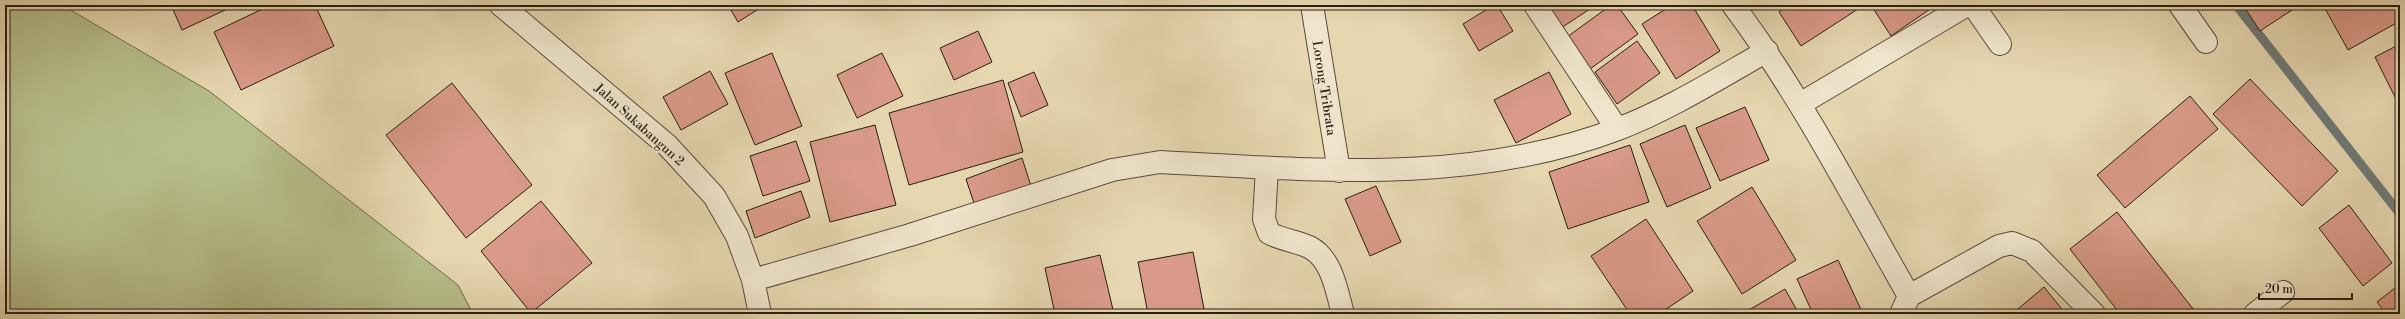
<svg xmlns="http://www.w3.org/2000/svg" width="2405" height="319" viewBox="0 0 2405 319" font-family="'Libre Bodoni',serif">
  <style>
    .green { fill: #b6be8b; stroke: #706e4e }
    .lines { fill: none; stroke-linecap: round; stroke-linejoin: round }
    .stream { stroke: #6e7976; stroke-width: 9 }
    .building { fill: #d99a89; stroke: #2a1e12 }
    .minor-casing { stroke: #594c3a; stroke-width: 24 }
    .minor { stroke: #efe5cc; stroke-width: 22 }
    .labels { text-anchor: middle; stroke-width: 4; stroke-linejoin: round; paint-order: stroke }
    .street-label { font-size: 13px; fill: #2a1e12; stroke: #efe5cc }
  </style>
  <rect width="100%" height="100%" fill="#e6d7b1"/>
  <filter id="stains"><feTurbulence type="fractalNoise" baseFrequency=".005" numOctaves="4"/><feColorMatrix values="0 0 0 0 .2 0 0 0 0 .09 0 0 0 0 .02 0 0 0 .5 -.17"/></filter>
  <radialGradient id="worn" r=".72"><stop offset=".6" stop-color="#630" stop-opacity="0"/><stop offset="1" stop-color="#630" stop-opacity=".3"/></radialGradient>
  <path class="green" d="M5 5H62L209 91 458 285 473 314H5Z"/>
  <g class="lines">
    <path class="stream" d="M2236 5 2400 214"/>
  </g>
  <path class="building" d="M171 5H236L182 30Z
    M271 5H315L334 46 241 90 214 32Z
    M728 5H765L738 22Z
    M1494 5H1497L1513 31 1479 51 1463 24Z
    M1546 5H1596L1561 28Z
    M1611 5H1617L1638 34 1590 69 1567 37Z
    M1672 5H1692L1720 51 1676 79 1642 24Z
    M1789 5H1855L1858 9 1801 46 1779 12Z
    M1871 5H1936L1891 36Z
    M2243 5H2289L2292 10 2260 31Z
    M2323 5H2396L2400 13V21L2348 50Z
    M978 31 992 62 954 80 940 48Z
    M1637 41 1660 73 1617 104 1595 72Z
    M2400 44V99L2397 101 2375 57Z
    M772 53 802 126 755 145 725 73Z
    M882 53 903 96 857 118 837 75Z
    M710 71 728 104 681 130 663 97Z
    M1034 72 1048 105 1021 117 1008 83Z
    M1549 72 1571 114 1516 143 1494 100Z
    M2250 79 2338 171 2302 206 2213 114Z
    M1003 80 1023 152 909 185 889 113Z
    M452 83 532 185 466 238 386 135Z
    M2190 96 2218 129 2125 208 2097 175Z
    M1745 107 1769 160 1720 181 1696 128Z
    M875 125 896 205 830 222 810 142Z
    M1685 125 1711 188 1667 207 1640 144Z
    M796 141 810 181 763 196 750 156Z
    M1630 145 1649 202 1568 229 1549 172Z
    M1022 158 1032 189 976 209 966 179Z
    M1376 186 1401 242 1370 256 1345 199Z
    M1752 187 1796 260 1742 294 1697 221Z
    M801 191 810 217 755 238 746 211Z
    M541 201 592 263 531 313 481 251Z
    M2349 205 2392 263 2363 286 2319 228Z
    M2117 212 2197 314H2120L2070 249Z
    M1646 219 1693 291 1659 314H1630L1591 256Z
    M1193 252 1205 314H1148L1138 262Z
    M1100 255 1114 314H1055L1045 268Z
    M1838 260 1863 314H1813L1797 279Z
    M2400 284V314H2386L2377 302Z
    M2044 287 2066 314H2012Z
    M1785 289 1799 314H1742Z"/>
  <g class="lines">
    <defs>
      <path id="minor" d="M501 5 667 145 714 196 737 236 753 280 760 314
        M1312 5 1339 171
        M1535 5 1617 129
        M1733 5C1801 96 1853 198 1909 296L1901 314
        M1973 5 2000 44
        M2180 5 2206 42
        M1800 104 1967 5
        M1267 168 1264 219 1269 233C1282 240 1296 241 1309 247 1332 258 1337 292 1343 314
        M753 280 910 235 1112 170 1160 162C1314 170 1471 185 1618 129 1670 109 1719 78 1767 51
        M1909 296 1999 246 2012 243 2032 251 2094 314
        M2255 314 2283 292"/>
    </defs>
    <use href="#minor" class="minor-casing"/>
    <use href="#minor" class="minor"/>
  </g>
  <g class="labels">
    <g class="street-label">
      <text transform="translate(1325 88) rotate(81)" y="5">Lorong Tribrata</text>
      <text transform="translate(640 124) rotate(42)" y="5">Jalan Sukabangun 2</text>
    </g>
  </g>
  <rect width="2405" height="319" fill="none" stroke="#e6d7b1" stroke-width="20"/>
  <rect x="6" y="6" width="2393" height="307" fill="none" stroke="#2a1e12" stroke-width="2"/>
  <rect x="10" y="10" width="2385" height="299" fill="none" stroke="#2a1e12"/>
  <path d="M2259 293v6h93v-6" fill="none" stroke="#2a1e12" stroke-width="2"/>
  <text x="2265" y="293" font-size="12" fill="#2a1e12" stroke="#efe5cc" stroke-width="3" paint-order="stroke">20 m</text>
  <rect width="100%" height="100%" filter="url(#stains)"/>
  <rect width="100%" height="100%" fill="url(#worn)"/>
</svg>
